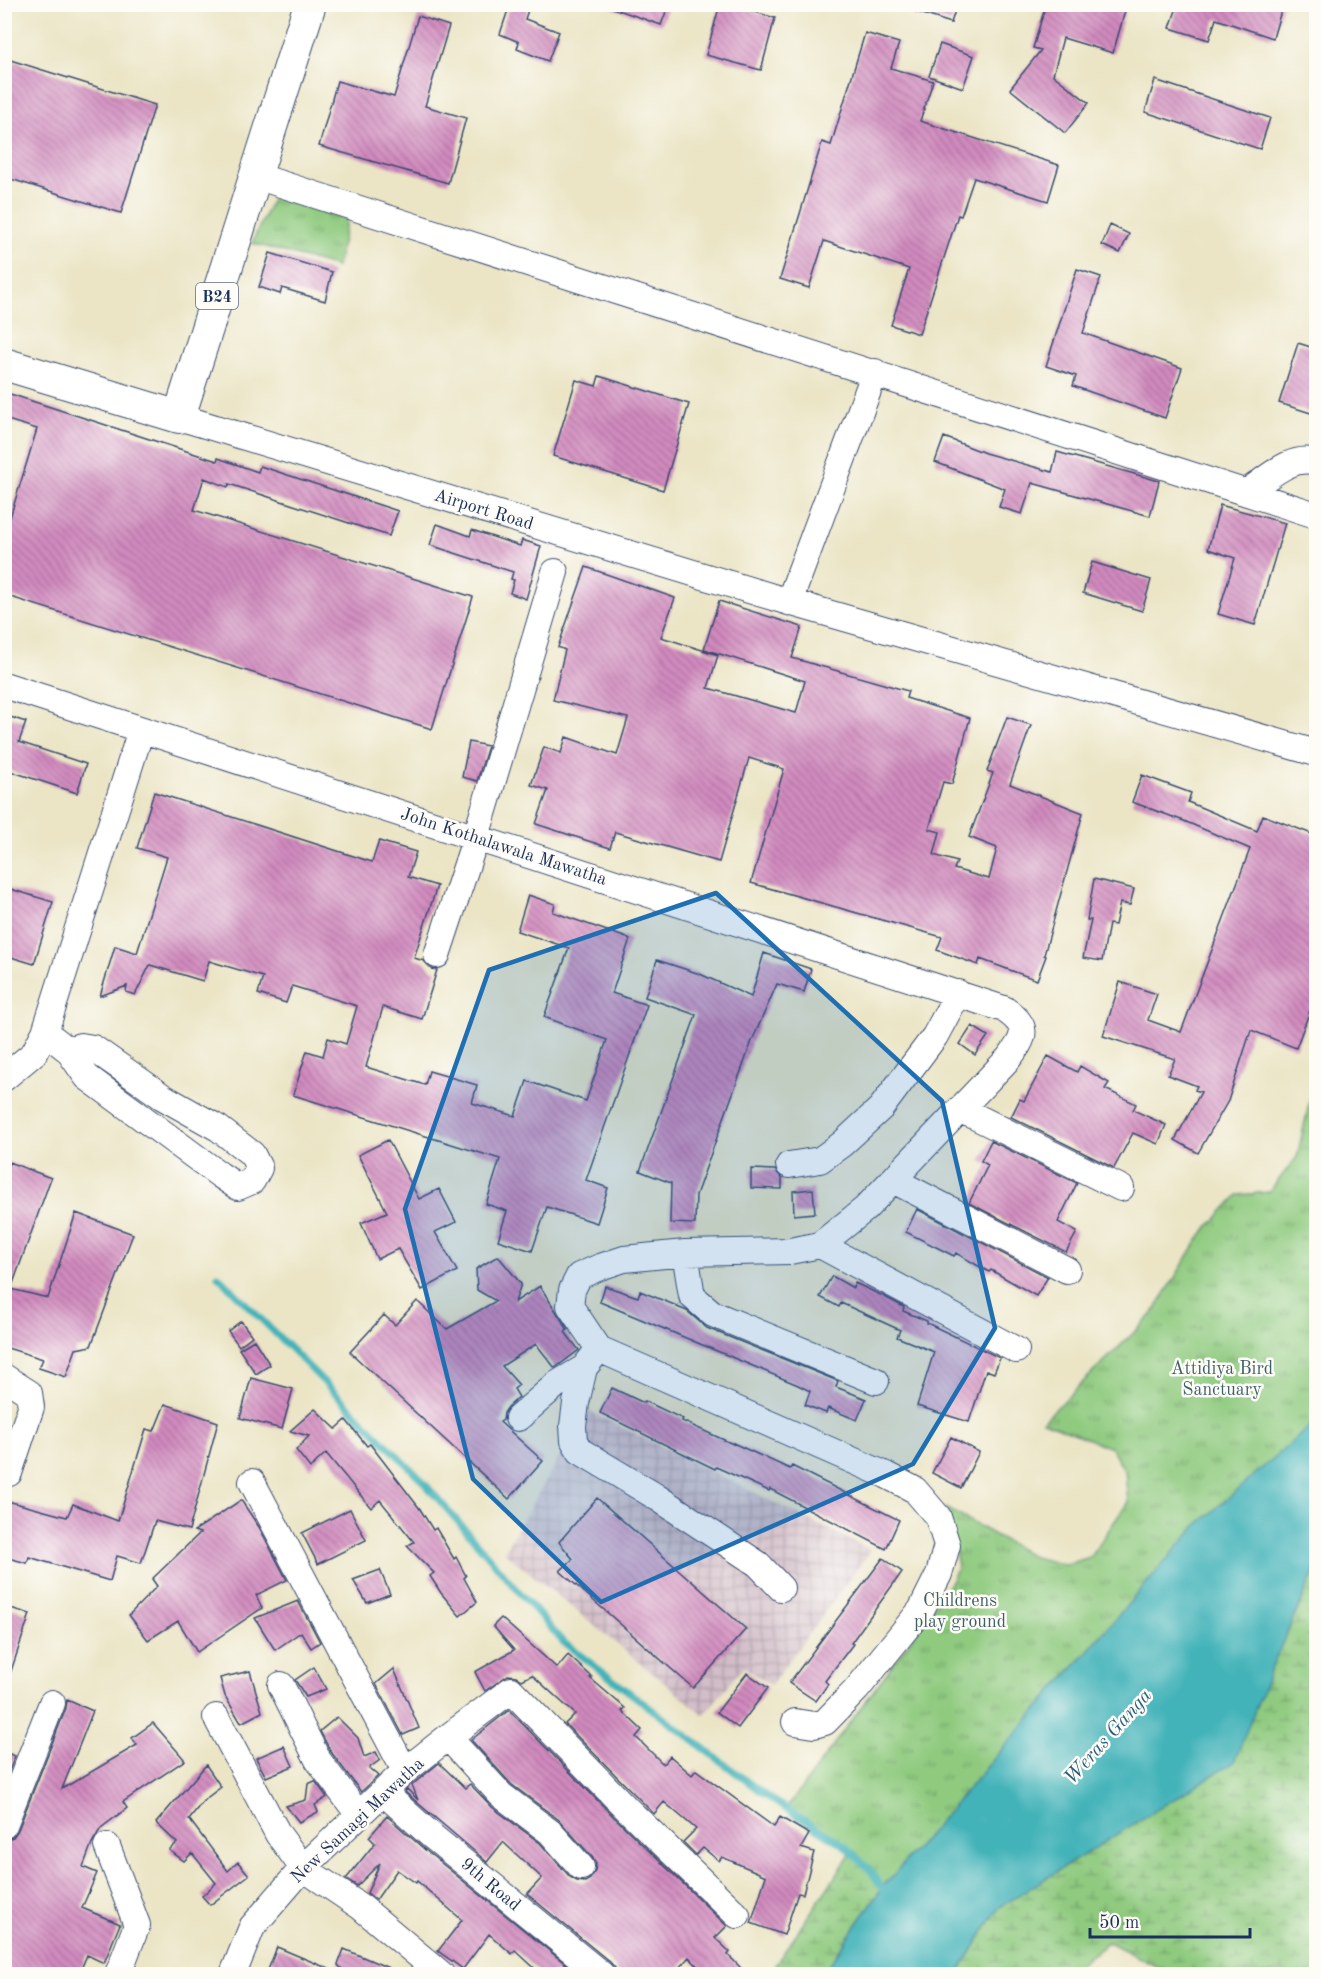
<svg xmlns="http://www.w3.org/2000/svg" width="1321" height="1979" viewBox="0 0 1321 1979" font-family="'Old Standard TT',serif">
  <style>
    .industrial { fill: url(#industrial-grid) }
    .grass { fill: url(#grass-tufts); stroke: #557c6e; stroke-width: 1.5 }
    .wetland { fill: url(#wetland-marsh); stroke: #557c6e; stroke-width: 1.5 }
    .water { fill: #42b3b9; stroke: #2e718c; stroke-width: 1.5 }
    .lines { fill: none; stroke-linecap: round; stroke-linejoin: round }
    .stream { stroke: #42b3b9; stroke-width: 7 }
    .building { fill: url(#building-back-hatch) }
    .minor-casing { stroke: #3a4a6e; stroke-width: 28 }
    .major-casing { stroke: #3a4a6e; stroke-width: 34 }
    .minor { stroke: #fff; stroke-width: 26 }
    .major { stroke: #fff; stroke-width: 32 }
    .marked { fill: #1f6fb2; fill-opacity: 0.2; stroke: #1f6fb2; stroke-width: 4.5; stroke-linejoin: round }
    .labels { text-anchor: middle; stroke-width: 5; stroke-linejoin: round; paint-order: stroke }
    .shield { fill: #fdfcf7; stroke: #5f6c8c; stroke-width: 1.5 }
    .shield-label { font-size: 16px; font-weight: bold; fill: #1b2f5e }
    .street-label { font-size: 18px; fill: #1b2f5e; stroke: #fdfcf7 }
    .park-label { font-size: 18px; fill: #3e5e68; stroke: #fdfcf7 }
    .water-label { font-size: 20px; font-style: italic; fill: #295d7e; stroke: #fdfcf7 }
  </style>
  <defs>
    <pattern id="industrial-grid" width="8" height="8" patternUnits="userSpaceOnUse" patternTransform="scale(1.5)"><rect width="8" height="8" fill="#d2bdc8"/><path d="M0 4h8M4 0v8" fill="none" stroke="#aa9aa6"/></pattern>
    <pattern id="grass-tufts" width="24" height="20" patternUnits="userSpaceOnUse" patternTransform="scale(1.5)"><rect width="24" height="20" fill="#8fca7f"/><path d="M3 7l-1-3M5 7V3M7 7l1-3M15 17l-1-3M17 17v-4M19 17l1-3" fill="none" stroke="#74a46b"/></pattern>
    <pattern id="wetland-marsh" width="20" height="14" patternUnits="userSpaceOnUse" patternTransform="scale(1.5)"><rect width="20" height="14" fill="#8fca7f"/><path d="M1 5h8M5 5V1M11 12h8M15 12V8" fill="none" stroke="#74a46b"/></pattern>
    <pattern id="building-back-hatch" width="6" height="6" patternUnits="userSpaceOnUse" patternTransform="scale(1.5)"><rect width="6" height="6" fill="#d18abe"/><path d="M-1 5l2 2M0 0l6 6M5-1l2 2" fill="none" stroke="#a9719e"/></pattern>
  </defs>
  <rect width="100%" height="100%" fill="#fdfcf7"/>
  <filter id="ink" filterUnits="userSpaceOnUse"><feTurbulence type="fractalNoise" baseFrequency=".0167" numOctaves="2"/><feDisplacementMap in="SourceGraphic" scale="12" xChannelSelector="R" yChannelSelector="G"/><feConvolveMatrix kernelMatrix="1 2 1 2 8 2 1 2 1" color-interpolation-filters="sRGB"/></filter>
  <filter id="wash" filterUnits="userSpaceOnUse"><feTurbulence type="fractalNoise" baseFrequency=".008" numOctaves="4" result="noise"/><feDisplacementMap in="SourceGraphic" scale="24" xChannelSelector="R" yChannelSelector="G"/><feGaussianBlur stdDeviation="1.35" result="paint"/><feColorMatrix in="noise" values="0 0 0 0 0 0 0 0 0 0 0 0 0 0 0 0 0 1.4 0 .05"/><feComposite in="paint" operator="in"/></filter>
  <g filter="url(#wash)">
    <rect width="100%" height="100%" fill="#ebe5c6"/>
    <path class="industrial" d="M587 1410 871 1550 771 1685 743 1667 704 1715 504 1552Z"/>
    <path class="grass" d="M273 197 347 219 337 267 252 243Z
      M1316 1073V1421L1196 1526 882 1888C856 1849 825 1833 786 1809L910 1641 952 1580 958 1566 946 1508 1034 1557 1065 1565 1090 1557 1128 1502 1125 1471 1111 1448 1043 1421 1152 1315 1201 1235 1238 1195 1269 1192 1297 1157Z"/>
    <path class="wetland" d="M1316 1569V1974H1171L1109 1942 1066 1974H958L998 1908 1106 1840 1276 1657Z
      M852 1852 871 1871 882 1888 823 1974H769Z"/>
    <path class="water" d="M1316 1421V1569L1276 1657 1234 1762 998 1908 958 1974H823L882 1888 1196 1526Z"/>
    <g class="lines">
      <path class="stream" d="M218 1276 419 1477 563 1642 772 1800 844 1845 871 1871 886 1894"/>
    </g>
    <g id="blocks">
      <path class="building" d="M510 4H530L525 19 559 32 548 61 517 49 519 42 500 34Z
        M610 4H669L661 25 610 7Z
        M720 4H728L775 18 761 70 706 55Z
        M904 4H957L951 23 904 8Z
        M1046 4H1127L1113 53 1063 38 1053 75 1089 103 1065 133 1010 89 1041 50 1033 48Z
        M1178 4H1283L1273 38 1216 19 1209 40 1170 28Z
        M418 16 449 26 425 106 466 118 448 183 319 146 337 81 394 97Z
        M865 33 899 43 891 68 933 81 920 121 1059 165 1048 201 974 178 961 216 958 215 919 334 891 325 909 269 824 241 809 288 780 279 822 142 831 145Z
        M940 44 974 56 963 88 929 76Z
        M4 58 155 105 121 213 4 177Z
        M1155 80 1270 118 1260 149 1145 112Z
        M1110 225 1129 234 1120 253 1102 245Z
        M270 253 332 272 325 301 282 288 280 294 259 287Z
        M1077 269 1101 277 1083 333 1182 368 1165 418 1073 386 1076 376 1046 366Z
        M1298 343 1317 349V415L1279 403Z
        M599 376 689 404 663 490 553 456 576 380 596 386Z
        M4 392 217 461 218 458 258 472 260 466 398 511 389 536 229 484 228 487 204 478 194 510 473 597 432 729 4 595V537L37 429 4 419Z
        M944 437 985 453 1052 472 1057 452 1159 481 1150 516 1032 483 1022 514 999 507 1005 489 935 462Z
        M1220 505 1285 523 1255 625 1218 614 1235 558 1208 549Z
        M437 524 470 536 472 530 520 546 522 540 541 546 526 599 510 593 514 580 511 579 513 572 430 545Z
        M1092 562 1151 580 1142 611 1083 593Z
        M586 567 675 598 661 637 718 655 708 688 796 713 805 681 704 649 719 601 802 627 792 658 908 691 906 698 970 718 952 784 943 782 929 829 940 832 934 855 957 862 954 869 989 879 997 848 969 837 993 773 987 771 1007 717 1031 725 1010 784 1083 813 1044 955 1046 956 1037 980 980 959 978 965 937 950 942 937 751 883 784 769 749 758 719 862 615 832 610 848 536 824 548 790 531 785 544 747 561 753 566 737 617 755 628 718 553 700 565 650 558 647Z
        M4 715 26 722 19 742 86 764 77 793 10 771 8 777H4Z
        M469 742 488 746 477 781 462 777Z
        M1142 775 1191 793 1188 802 1257 831 1263 815 1317 836V992L1296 1048 1251 1030 1228 1101 1198 1153 1175 1140 1201 1092 1195 1090 1197 1086 1168 1075 1175 1059 1103 1036 1120 982 1157 994 1148 1020 1181 1032 1250 849 1184 821 1132 802Z
        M154 792 372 862 379 841 416 852 408 877 437 886 414 958 424 961 432 969 437 970 422 1019 383 1007 366 1067 425 1085 429 1071 477 1085 472 1103 515 1116 527 1081 586 1101 607 1040 544 1017 569 948 517 931 528 895 555 904 553 912 630 939 612 993 647 1005 586 1180 608 1188 597 1223 547 1207 532 1251 498 1240 507 1211 486 1204 500 1159 293 1095 307 1051 323 1056 328 1038 346 1044 357 1006 292 986 286 1003 258 994 263 977 209 961 203 981 150 965 135 995 126 992 127 986 100 996 115 946 137 953 167 857 137 848Z
        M1094 879 1134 889 1130 905 1120 903 1115 925 1109 924 1102 961 1083 958 1091 920H1087Z
        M4 887 53 902 34 964 4 955Z
        M764 953 811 969 804 992 777 984 752 1041 696 1195 695 1224 670 1223 671 1183 640 1171 696 1015 645 997 657 960 700 974 751 997Z
        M972 1026 988 1036 975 1055 960 1044Z
        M1048 1056 1077 1072 1080 1066 1109 1083 1105 1089 1136 1104 1133 1110 1166 1125 1158 1144 1133 1133 1114 1168 1011 1117 1020 1099 1024 1101Z
        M388 1140 419 1199 439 1189 456 1222 435 1232 457 1271 422 1290 398 1249 377 1259 361 1223 387 1212 358 1155Z
        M991 1141 1077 1183 1058 1222 1077 1232 1066 1252 969 1203 988 1165 981 1161Z
        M9 1162 51 1178 11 1289 48 1298 76 1213 133 1234 91 1346 76 1349 66 1377 39 1368 43 1359 4 1347V1176Z
        M751 1169 775 1170 782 1178V1189L751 1188Z
        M813 1189 815 1213 794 1215 793 1191Z
        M917 1209 1048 1277 1036 1296 991 1270 989 1272 956 1253 954 1256 906 1232Z
        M498 1256 521 1284 515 1302 540 1286 568 1330 565 1332 579 1350 555 1368 536 1344 502 1366 519 1385 514 1389 519 1397 508 1407 504 1413 503 1420 500 1422 543 1461 509 1499 350 1352 384 1315 395 1325 417 1301 447 1329 496 1301 477 1290 476 1269Z
        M832 1276 853 1288 855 1283 883 1296 904 1307 903 1311 927 1321V1323L1000 1358 994 1373 986 1370 969 1422 917 1406 934 1352 897 1337 900 1330 841 1303 839 1307 820 1297Z
        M605 1286 638 1297 640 1291 677 1306V1307L687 1311 707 1328 838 1381 836 1387 866 1399 857 1420 828 1408 826 1413 805 1405 810 1391 798 1385 600 1302Z
        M241 1321 252 1336 239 1346 228 1331Z
        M254 1340 270 1365 256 1374 239 1349Z
        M251 1378 293 1389 282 1429 240 1418Z
        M612 1388 644 1403 645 1401 683 1419 682 1421 733 1444V1443L790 1469 792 1466 899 1520 886 1549 770 1489 769 1491 716 1467 715 1469 600 1413Z
        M165 1404 218 1422 189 1530 155 1521 141 1563 117 1556 110 1581 29 1557 27 1563 4 1557V1500L67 1517 73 1504 118 1521 146 1429 154 1431Z
        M315 1409 336 1429 346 1420 367 1446 370 1444 420 1509 433 1530 436 1528 454 1559 456 1557 466 1576 464 1578 477 1602 460 1616 441 1593 430 1576 434 1573 407 1546 414 1542 380 1500 371 1508 326 1453 310 1468 296 1450 309 1436 290 1431Z
        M951 1437 979 1452 961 1488 932 1473Z
        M597 1498 746 1629 693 1688 560 1571 573 1559 559 1542Z
        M241 1500 259 1527 287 1580 256 1595 262 1608 197 1652 178 1621 148 1640 129 1615 157 1586 152 1579 200 1533 194 1531Z
        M350 1509 366 1540 318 1564 302 1533Z
        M883 1558 902 1572 851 1643 853 1644 825 1681 828 1684 816 1701 789 1683Z
        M380 1570 390 1594 367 1603 353 1580Z
        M298 1601 320 1642 311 1648 301 1632 275 1650 255 1618Z
        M4 1606 30 1614 8 1680H4Z
        M501 1618 557 1668 568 1655 592 1677 590 1678 625 1708 622 1711 642 1730 636 1737 663 1764 670 1756 692 1775 696 1770 774 1827 780 1817 809 1834 801 1848 814 1852 803 1894 798 1893 784 1935 751 1923 766 1876 722 1857 719 1861 703 1848 696 1855 683 1842 696 1829 664 1802 654 1814 565 1724 575 1714 532 1675 522 1680 516 1676 508 1675 485 1691 475 1672 514 1650 493 1626Z
        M314 1667 326 1689 306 1697 295 1680Z
        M394 1669 419 1728 403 1735 376 1684Z
        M250 1671 262 1712 241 1723 225 1696 220 1678Z
        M747 1673 768 1688 738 1728 717 1712Z
        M67 1700 93 1711 62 1789 137 1745 132 1738 153 1723 185 1760 123 1802 127 1808 101 1828 92 1843 83 1867 97 1873 82 1908 120 1924 104 1963 87 1955 79 1974H4V1840L13 1837 18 1830 66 1708Z
        M509 1710 614 1817 727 1926 715 1938 730 1952 728 1955 747 1974H705L689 1957 673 1974H616L615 1968 610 1962 527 1894 542 1878 503 1842 487 1862 405 1792 407 1789 418 1800 412 1785 439 1763 465 1788 470 1784 492 1807 540 1843 570 1877 577 1881 585 1882 590 1879 595 1871 596 1863 592 1857 559 1820 511 1784 471 1740Z
        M337 1717 358 1738 364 1757 376 1752 380 1760 369 1768 378 1776 361 1792 331 1752 320 1731Z
        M284 1746 293 1766 266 1777 256 1758Z
        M4 1752 15 1756 4 1783Z
        M206 1765 221 1787 204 1800 189 1819 228 1871 238 1862 249 1875 210 1905 202 1896 216 1883 192 1853 184 1861 169 1850 177 1843 156 1823Z
        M315 1781 327 1797 315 1805 318 1812 299 1822 286 1806 306 1800 308 1784Z
        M387 1816 424 1849 578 1974H541L515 1950 512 1954 489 1934 463 1969 438 1951 462 1920 417 1881 416 1883 397 1870 376 1900 367 1893 380 1863 357 1886 346 1879 375 1843 369 1837Z
        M277 1947 341 1974H278L268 1970Z
        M344 1949 403 1974H347L338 1965Z"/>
    </g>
  </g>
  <g filter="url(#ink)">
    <use href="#blocks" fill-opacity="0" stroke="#3a4a6e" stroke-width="1.5"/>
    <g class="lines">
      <defs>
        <path id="minor" d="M256 176 1316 515
          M179 417 789 602 1316 753
          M1247 492C1267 479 1291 454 1316 462
          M789 602 875 372
          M4 685 1004 1009C1030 1027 1026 1036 1008 1059L865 1209 820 1245 790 1251 685 1253 624 1259 600 1267 579 1276 572 1290 570 1306 599 1349 886 1475 915 1490 938 1517 947 1545 939 1574 921 1610 857 1689 825 1722 814 1725 795 1722
          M437 955 476 837 555 572
          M45 1032 68 1050 87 1077 220 1175 238 1187 252 1181 259 1168 252 1154 218 1128 163 1097 93 1048 81 1046 68 1050
          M4 1078 34 1053 45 1032 141 730
          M960 1109 1121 1188
          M789 1165 820 1160 842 1144 881 1108 935 1036 958 993
          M893 1180 1067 1270
          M820 1245 1016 1350
          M685 1253 692 1296 713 1314 876 1381
          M599 1349 584 1368 576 1403 573 1426 574 1441 580 1451 655 1496 758 1564 781 1588
          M4 1377 29 1393 31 1407 9 1473
          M518 1418 557 1384 584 1368
          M252 1482 405 1771
          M281 1685 318 1760 359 1815
          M216 1717 278 1834 303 1868 361 1907 441 1974
          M448 1737 501 1795 550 1832 581 1867
          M383 1792 433 1837 601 1974
          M4 1825 52 1703
          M107 1846 137 1925 118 1974
          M233 1974 252 1927 303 1868 405 1771 448 1737 511 1690 625 1807 737 1915"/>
        <path id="major" d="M4 364 179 417 310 4"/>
      </defs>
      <use href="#minor" class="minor-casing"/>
      <use href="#major" class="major-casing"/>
      <use href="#minor" class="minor"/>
      <use href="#major" class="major"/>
    </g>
  </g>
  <path class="marked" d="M716 893 942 1101 995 1328 913 1464 601 1602 473 1479 405 1209 489 970Z"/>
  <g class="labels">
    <rect class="shield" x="196" y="283" width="42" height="26" rx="4.5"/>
    <g class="shield-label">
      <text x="217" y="302">B24</text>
    </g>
    <g class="street-label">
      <text transform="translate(484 509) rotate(17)" y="6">Airport Road</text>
      <text transform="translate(504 846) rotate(18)" y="6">John Kothalawala Mawatha</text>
      <text transform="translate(357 1820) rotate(-43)" y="6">New Samagi Mawatha</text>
      <text transform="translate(491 1884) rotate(40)" y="6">9th Road</text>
    </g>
    <g class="park-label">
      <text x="1222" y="1374">Attidiya Bird<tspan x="1222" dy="21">Sanctuary</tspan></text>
      <text x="960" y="1606">Childrens<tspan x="960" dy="21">play ground</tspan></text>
    </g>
    <g class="water-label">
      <text transform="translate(1107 1736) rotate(-48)" y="7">Weras Ganga</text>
    </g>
  </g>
  <rect width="1321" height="1979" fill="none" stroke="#fdfcf7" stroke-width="24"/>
  <path d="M1090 1928v9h160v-9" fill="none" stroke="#1b2f5e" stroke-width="3"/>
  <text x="1099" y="1928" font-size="18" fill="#1b2f5e" stroke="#fdfcf7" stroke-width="4.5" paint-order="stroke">50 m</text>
</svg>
